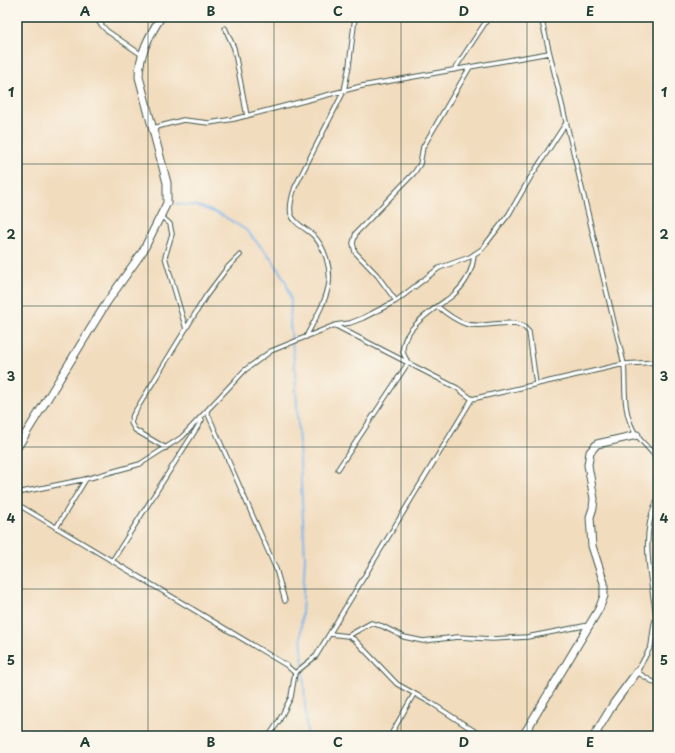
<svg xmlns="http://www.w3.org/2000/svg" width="675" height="753" viewBox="0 0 675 753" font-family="'Playpen Sans',sans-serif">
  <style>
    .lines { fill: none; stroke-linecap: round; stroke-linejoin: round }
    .stream { stroke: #7ab5eb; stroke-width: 2 }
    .lane-casing { stroke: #3f5549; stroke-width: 5.5 }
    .street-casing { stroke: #3f5549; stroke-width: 9 }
    .lane { stroke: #fff; stroke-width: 3.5 }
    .street { stroke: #fff; stroke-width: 7 }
    .grid { fill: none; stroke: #1f3d34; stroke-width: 1; stroke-opacity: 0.55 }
    .neatline { fill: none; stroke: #1f3d34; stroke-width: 1.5 }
    .grid-label { font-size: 13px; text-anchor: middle; font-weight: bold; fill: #1f3d34 }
  </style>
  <rect width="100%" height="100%" fill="#fbf7ec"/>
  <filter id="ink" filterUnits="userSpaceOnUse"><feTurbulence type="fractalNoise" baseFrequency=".025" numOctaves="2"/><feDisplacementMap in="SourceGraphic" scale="8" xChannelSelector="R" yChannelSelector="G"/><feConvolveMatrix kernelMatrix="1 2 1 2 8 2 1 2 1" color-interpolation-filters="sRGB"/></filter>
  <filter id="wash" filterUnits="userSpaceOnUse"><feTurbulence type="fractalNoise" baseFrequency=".012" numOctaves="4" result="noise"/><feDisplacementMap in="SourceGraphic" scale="16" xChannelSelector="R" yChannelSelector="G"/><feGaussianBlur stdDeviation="0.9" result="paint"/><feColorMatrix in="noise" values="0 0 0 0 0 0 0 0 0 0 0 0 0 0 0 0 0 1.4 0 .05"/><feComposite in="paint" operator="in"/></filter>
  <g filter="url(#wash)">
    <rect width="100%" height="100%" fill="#f2dcbe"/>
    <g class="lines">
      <path class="stream" d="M176 204 198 206 222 215 246 230 272 259 286 282 291 300 290 324 295 369 305 557 301 632 307 736"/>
    </g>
  </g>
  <g filter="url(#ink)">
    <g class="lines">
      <defs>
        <path id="lane" d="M94 17 107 31 142 55
          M541 17 624 364C626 387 622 409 634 431 640 442 653 450 658 462
          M225 28 234 48 247 116
          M454 70 489 17
          M153 128 183 120 209 123 234 119 362 86 549 53
          M161 216 170 224 172 234 165 257 186 329
          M396 301 377 275 355 252 353 243 356 233 414 173 420 164 423 147 470 67
          M437 306C472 335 475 323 515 323L523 326 529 332 536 384
          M336 326 457 388 472 399
          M306 337C314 320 326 303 329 283 331 268 325 247 313 235 307 229 294 224 291 214 289 206 292 196 295 187L344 91 349 66 355 17
          M207 412 276 569 285 601
          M166 448 135 430 131 423 133 415 206 296 227 268 240 255
          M338 469 408 363C407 360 404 356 403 352 400 329 437 307 452 296 465 285 473 270 474 254
          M17 493 86 479 140 464 182 437 245 370 271 351 335 325 350 323 363 318 396 301 439 268 470 257 482 249 509 214 530 178 566 123
          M17 504 286 665 295 673
          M56 528 86 479
          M112 561 202 420
          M657 614 654 624 651 646 637 672 658 685
          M656 615C651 579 639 533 658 499
          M330 634 348 636 355 640 397 684 433 704 482 736
          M348 636 371 623 382 626 404 637 423 641 458 637 492 639 527 637 589 625
          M295 673 316 656 472 399 624 364 658 362
          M596 732 602 736
          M269 736 279 721 291 697 295 673
          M390 736 414 694"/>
        <path id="street" d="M17 448 107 302 143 251 167 203V183L139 77C139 54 149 36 161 17
          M523 736 599 609 604 596V583L592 546 590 517 593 508 594 499 588 465 590 452 597 444 637 435
          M594 736 614 703 637 672"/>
      </defs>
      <use href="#lane" class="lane-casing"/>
      <use href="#street" class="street-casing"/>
      <use href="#lane" class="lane"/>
      <use href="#street" class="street"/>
    </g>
  </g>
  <path class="grid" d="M148 17V736M274 17V736M401 17V736M527 17V736M17 164H658M17 306H658M17 447H658M17 589H658"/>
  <rect width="675" height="753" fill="none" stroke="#fbf7ec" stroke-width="44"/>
  <rect x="22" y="22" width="631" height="709" class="neatline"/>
  <g class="grid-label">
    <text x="85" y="16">A</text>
    <text x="211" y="16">B</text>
    <text x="338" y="16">C</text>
    <text x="464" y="16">D</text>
    <text x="590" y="16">E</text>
    <text x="11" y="97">1</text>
    <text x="664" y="97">1</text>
    <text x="11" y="239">2</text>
    <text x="664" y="239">2</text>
    <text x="11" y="381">3</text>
    <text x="664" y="381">3</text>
    <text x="11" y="523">4</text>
    <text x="664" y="523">4</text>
    <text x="11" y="665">5</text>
    <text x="664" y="665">5</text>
    <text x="85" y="747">A</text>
    <text x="211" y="747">B</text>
    <text x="338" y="747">C</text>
    <text x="464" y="747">D</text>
    <text x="590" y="747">E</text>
  </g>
</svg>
